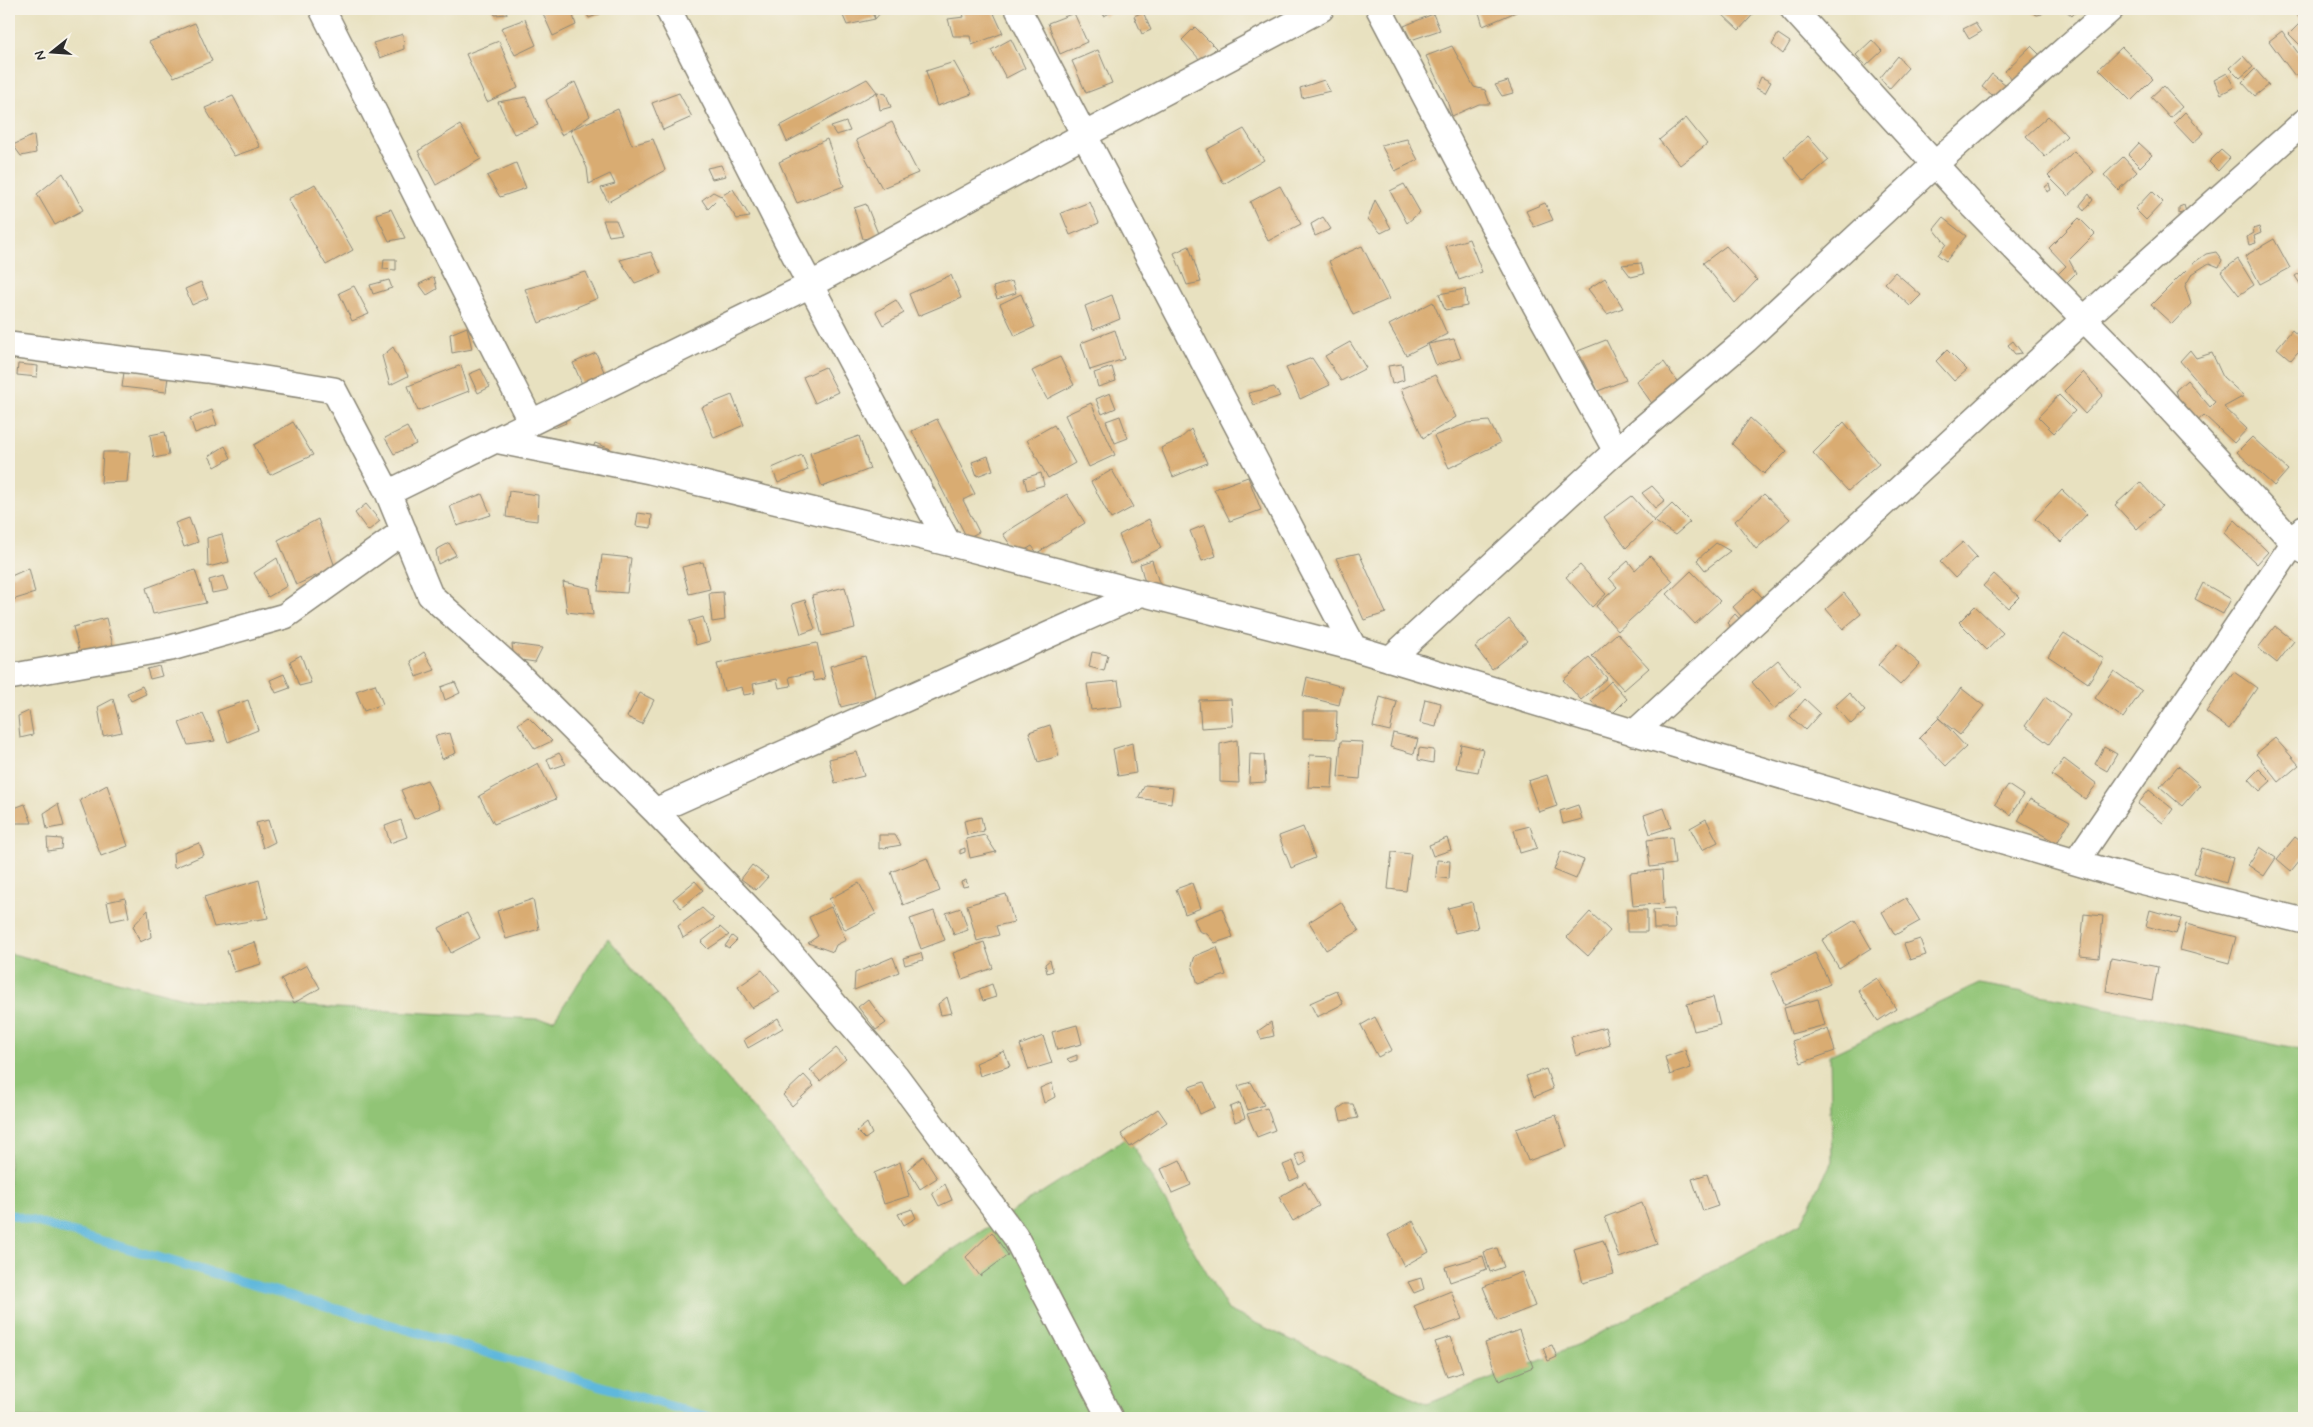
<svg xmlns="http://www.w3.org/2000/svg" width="2313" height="1427" viewBox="0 0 2313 1427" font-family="Mynerve,sans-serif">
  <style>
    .green { fill: #91c476; stroke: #5e7850 }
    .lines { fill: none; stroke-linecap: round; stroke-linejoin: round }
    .stream { stroke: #5eb8dc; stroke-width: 9 }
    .building { fill: #d9ac72 }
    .street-casing { stroke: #8a8676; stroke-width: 28 }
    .street { stroke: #fff; stroke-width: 25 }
  </style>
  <rect width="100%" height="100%" fill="#f7f3e8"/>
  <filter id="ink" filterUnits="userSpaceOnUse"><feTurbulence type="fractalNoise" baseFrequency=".02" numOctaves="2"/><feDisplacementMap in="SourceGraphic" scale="10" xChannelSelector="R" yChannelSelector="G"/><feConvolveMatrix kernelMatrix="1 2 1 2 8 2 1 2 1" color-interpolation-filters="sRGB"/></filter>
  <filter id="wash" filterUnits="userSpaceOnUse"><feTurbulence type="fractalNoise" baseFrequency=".0096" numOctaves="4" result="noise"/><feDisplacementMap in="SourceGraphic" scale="20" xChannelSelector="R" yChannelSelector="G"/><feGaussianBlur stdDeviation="1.12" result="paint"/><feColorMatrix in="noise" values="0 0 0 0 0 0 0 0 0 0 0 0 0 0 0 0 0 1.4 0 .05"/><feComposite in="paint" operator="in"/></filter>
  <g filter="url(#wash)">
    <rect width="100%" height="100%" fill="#e8e1c0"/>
    <path class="green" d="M608 938 901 1283 1128 1137 1228 1310 1427 1404 1582 1343 1801 1223 1832 1161 1830 1055 1979 984 2063 999 2304 1051V1418H9V953L191 1000 554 1020Z"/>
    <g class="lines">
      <path class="stream" d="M9 1214 712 1418"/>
    </g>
    <g id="blocks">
      <path class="building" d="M492 9H506L507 14 495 15Z
        M541 9H571L576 25 553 36Z
        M584 9H613L589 18Z
        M840 9H870L875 19 847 25Z
        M873 9H889L882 11 875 19Z
        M962 9H992L1003 33 972 45 970 36H953L948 19 964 17Z
        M1101 9H1117L1104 16Z
        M1478 9H1523L1483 26Z
        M1725 9H1758L1739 30 1721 13Z
        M2027 9H2047L2042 14 2037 15Z
        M2064 9H2078L2072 16Z
        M2304 9V23L2297 15Z
        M1143 12 1151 30 1142 34 1134 16Z
        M1074 13 1087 42 1060 54 1048 23Z
        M1433 14 1440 30 1411 40 1404 26Z
        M525 19 536 45 515 55 501 28Z
        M195 23 212 61 174 77 149 42Z
        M1975 23 1981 32 1969 39 1963 29Z
        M2300 23 2304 27V49L2289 34Z
        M1195 27 1216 48 1202 62 1182 40Z
        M2282 31 2304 61V70L2295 76 2269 41Z
        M403 34 404 49 380 58 373 43Z
        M1778 34 1790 42 1783 54 1772 45Z
        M1011 39 1025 68 1006 78 991 50Z
        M1872 40 1882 51 1866 66 1856 55Z
        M499 41 518 88 487 102 466 54Z
        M1452 46 1474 87 1485 90 1490 104H1479L1452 116 1446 98 1426 56Z
        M2031 46 2042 57 2015 82 2005 71Z
        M2122 47 2153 79 2131 101 2099 69Z
        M1098 50 1112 83 1086 93 1072 61Z
        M1898 56 1908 68 1889 89 1880 78Z
        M2243 56 2253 67 2240 78 2230 68Z
        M954 62 972 94 937 106 926 71Z
        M2255 69 2269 85 2255 96 2242 82Z
        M2227 73 2234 87 2221 94 2214 80Z
        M1992 74 2010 88 2000 101 1982 87Z
        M1761 77 1771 82 1765 93 1756 88Z
        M867 79 877 92 787 142 780 126Z
        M1324 80 1330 91 1302 98 1300 88Z
        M1508 81 1513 93 1502 96 1495 85Z
        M575 82 590 116 570 130 618 109 632 145 653 139 665 170 608 202 601 188 615 184 610 174 589 184 587 168 570 130 561 135 546 100Z
        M2163 86 2182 107 2170 118 2151 97Z
        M877 92 886 94 891 107 880 110Z
        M679 93 692 117 663 130 652 103Z
        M233 96 260 147 234 156 205 108Z
        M526 97 538 125 514 134 498 102Z
        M2185 112 2204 133 2193 143 2174 123Z
        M2048 116 2067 136 2045 157 2026 136Z
        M1686 118 1707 144 1680 165 1659 140Z
        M846 122 850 131 836 135 831 127Z
        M892 122 918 173 882 188 856 140Z
        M460 125 481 159 436 185 418 151Z
        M1244 129 1264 160 1224 184 1206 150Z
        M34 135 36 153 21 156 13 145Z
        M1808 136 1829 160 1804 181 1784 157Z
        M827 139 844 186 797 203 779 162Z
        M1407 139 1418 160 1395 171 1381 145Z
        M2139 143 2152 155 2140 167 2128 155Z
        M2221 150 2230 158 2218 171 2209 162Z
        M2074 151 2094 172 2068 196 2048 176Z
        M2123 157 2137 172 2118 190 2104 175Z
        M516 163 526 188 500 197 487 176Z
        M721 165 726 176 712 179 707 168Z
        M63 173 83 210 55 225 37 194Z
        M315 184 353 250 326 265 288 199Z
        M1404 184 1420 212 1407 223 1390 191Z
        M2049 184 2051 190 2047 192 2045 187Z
        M1280 186 1301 224 1268 241 1250 202Z
        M733 189 750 217 737 219 721 196Z
        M2152 191 2163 202 2146 220 2135 209Z
        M713 192 721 196 708 209 702 200Z
        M2089 194 2093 200 2084 211 2080 205Z
        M1375 200 1391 228 1381 233 1368 219Z
        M1090 202 1099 223 1070 235 1061 213Z
        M1545 203 1553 220 1534 227 1526 211Z
        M866 204 879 236 863 239 854 208Z
        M2184 205 2186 212 2179 214V207Z
        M391 209 405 238 389 241 376 214Z
        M1323 217 1331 229 1315 236 1311 224Z
        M1943 218 1966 236 1946 261 1938 255 1946 244 1934 229Z
        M2079 218 2095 234 2069 260 2076 273 2065 284 2057 275 2066 266 2049 248Z
        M603 220H616L622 234 609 236Z
        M2259 227 2261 233 2254 236 2256 243 2249 245 2247 237 2254 233 2253 229Z
        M1469 239 1482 272 1459 280 1446 246Z
        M2274 239 2290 268 2260 284 2245 256Z
        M1189 246 1201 282 1187 285 1174 253Z
        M1362 246 1389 299 1353 315 1329 261Z
        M1726 246 1757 280 1735 303 1703 263Z
        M651 252 661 273 635 283 620 260Z
        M2216 252 2222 260 2219 267 2209 263 2192 274 2185 286 2191 304 2172 324 2151 305 2192 264 2206 254Z
        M384 259H396V270L383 269Z
        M2238 259 2254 285 2239 295 2221 272Z
        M1641 263 1644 274 1631 277 1622 265Z
        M2304 270V290L2295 276Z
        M586 272 598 298 539 323 525 289Z
        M1895 272 1921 295 1910 306 1885 283Z
        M951 275 961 298 918 316 909 294Z
        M434 277 437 289 427 295 419 284Z
        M1605 278 1623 308 1607 314 1588 289Z
        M389 280 392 288 373 294 370 285Z
        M1012 281 1016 293 997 299 993 287Z
        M201 282 208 298 192 305 185 289Z
        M354 286 369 314 352 321 339 293Z
        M1465 289 1467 306 1445 310 1439 294Z
        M1021 294 1035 327 1015 336 1000 304Z
        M1112 295 1120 319 1093 330 1085 306Z
        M896 300 904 313 883 325 876 312Z
        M1433 302 1447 334 1406 355 1389 325Z
        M467 327 472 349 452 353 450 334Z
        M1115 330 1124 359 1090 370 1081 343Z
        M2292 330 2304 341V345L2291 360 2277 348Z
        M1454 339 1461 358 1436 365 1428 344Z
        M1606 340 1626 380 1598 391 1578 351Z
        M2013 341 2022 353 2015 354 2008 345Z
        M1350 342 1366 368 1341 381 1325 356Z
        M393 347 408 376 390 385 382 356Z
        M1947 350 1967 370 1954 381 1936 361Z
        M2190 350 2196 358 2212 353 2223 377 2244 396 2224 407 2247 429 2234 443 2204 415 2192 426 2172 403 2178 397 2176 390 2187 380 2210 407 2215 402 2180 361Z
        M596 353 608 381 585 391 573 363Z
        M1060 357 1074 385 1047 399 1032 371Z
        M1312 358 1330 385 1300 399 1286 368Z
        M1664 362 1683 390 1656 409 1636 381Z
        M18 364 38 366 37 377 17 375Z
        M1402 364 1404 380 1392 384 1388 366Z
        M461 365 469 391 418 411 408 386Z
        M825 367 838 392 815 403 803 377Z
        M1112 367 1116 381 1098 387 1094 373Z
        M481 369 490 387 478 393 469 374Z
        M124 372 168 377 166 392 122 387Z
        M2083 372 2103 395 2085 414 2064 391Z
        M1435 375 1456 417 1423 438 1401 389Z
        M1274 387 1280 396 1254 405 1248 393Z
        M1110 393 1116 408 1102 414 1096 399Z
        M732 395 744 425 714 438 702 407Z
        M2059 395 2075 411 2054 433 2038 417Z
        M1091 403 1115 455 1089 467 1065 415Z
        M212 410 217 425 195 433 190 418Z
        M562 412 566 423 554 428 549 417Z
        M1120 416 1128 438 1115 443 1106 421Z
        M1750 418 1787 451 1764 474 1732 444Z
        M937 419 975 494 963 500 979 532 967 538 912 431Z
        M1489 421 1500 443 1449 468 1434 436 1468 423Z
        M293 422 313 455 270 475 254 445Z
        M1844 422 1879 464 1848 491 1813 453Z
        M1054 425 1075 463 1048 478 1027 440Z
        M407 427 416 444 394 454 385 438Z
        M1191 429 1207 463 1173 477 1161 448 1179 440Z
        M165 432 169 455 154 458 150 435Z
        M859 436 870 469 822 487 810 453Z
        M2252 437 2288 470 2274 486 2237 452Z
        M595 443 611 449 607 459 591 453Z
        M225 446 231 458 215 467 209 456Z
        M103 452H130L127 482 101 483Z
        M802 455 808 470 778 483 772 468Z
        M988 456 993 470 977 476 972 462Z
        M1112 470 1133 507 1111 519 1091 482Z
        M1041 473 1044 485 1027 490 1024 478Z
        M1248 477 1261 510 1230 521 1214 489Z
        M2140 482 2162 506 2137 529 2115 505Z
        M1652 486 1665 500 1655 508 1642 493Z
        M2062 490 2087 514 2061 542 2035 519Z
        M509 491 538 495 537 521 506 517Z
        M482 494 491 515 457 526 450 506Z
        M1067 494 1085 523 1037 553 1032 546 1017 555 1003 534Z
        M1764 494 1790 519 1756 549 1735 521Z
        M1632 496 1654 521 1626 548 1604 517Z
        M366 504 380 521 368 531 355 513Z
        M1672 504 1690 522 1675 535 1654 521Z
        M638 513 652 515 651 528 636 526Z
        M189 518 198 542 184 547 175 523Z
        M318 519 335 567 296 585 278 540Z
        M1149 519 1161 548 1131 563 1119 535Z
        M2235 520 2268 552 2257 564 2224 533Z
        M1205 525 1216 556 1202 561 1190 531Z
        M222 534 229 562 208 567 207 538Z
        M1963 542 1977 557 1955 578 1940 562Z
        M449 543 456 555 438 564 436 550Z
        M1716 543 1730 551 1705 570 1697 560Z
        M1359 553 1386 613 1364 620 1336 558Z
        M602 555 631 558 627 593 598 591Z
        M1650 556 1673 581 1618 631 1596 606 1617 587 1609 578 1628 561 1635 570Z
        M277 558 287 586 268 597 254 573Z
        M1152 560 1160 586 1147 590 1140 564Z
        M703 562 710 589 689 594 682 567Z
        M1580 565 1606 594 1592 607 1566 577Z
        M29 568 35 593 12 600 9 594V577Z
        M195 570 206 603 153 614 146 588Z
        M1691 571 1720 601 1695 624 1667 594Z
        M1994 574 2019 597 2008 608 1983 586Z
        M223 576 228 590 212 593 209 580Z
        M563 582 590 588 593 615 567 612Z
        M2203 583 2231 599 2223 614 2195 599Z
        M845 587 855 628 822 636 812 595Z
        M1754 588 1769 605 1748 624 1733 607Z
        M723 592 725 620 712 622 709 593Z
        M1844 593 1861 614 1843 629 1826 609Z
        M805 600 815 629 801 634 792 604Z
        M1975 606 2003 633 1987 650 1959 622Z
        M1735 614 1746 626 1737 634 1727 623Z
        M703 617 710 641 696 645 689 621Z
        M106 618 114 649 81 657 73 627Z
        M1509 619 1527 641 1492 669 1475 647Z
        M2275 626 2294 641 2277 663 2258 648Z
        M1617 633 1649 668 1624 690 1592 656Z
        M2064 633 2104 659 2088 683 2048 656Z
        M817 643 825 679 814 681 812 672 789 677 791 686 779 688 777 679 753 684 755 693 744 695 742 687 724 691 717 664Z
        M512 644 542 648 535 662 514 659Z
        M1897 644 1920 664 1900 685 1878 665Z
        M424 652 435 670 416 677 411 661Z
        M1092 652 1108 655 1104 671 1089 667Z
        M301 655 311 683 299 686 290 661Z
        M865 656 876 698 841 707 830 666Z
        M1589 658 1607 678 1581 700 1563 680Z
        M1778 660 1800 687 1774 709 1752 682Z
        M159 666 162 676 150 679 147 669Z
        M2114 671 2142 691 2123 718 2095 698Z
        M2234 672 2257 688 2229 729 2206 712Z
        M284 674 290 688 276 693 270 680Z
        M1307 677 1343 687 1339 705 1303 696Z
        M1118 681 1122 706 1091 710 1087 684Z
        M1611 681 1627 699 1608 718 1591 700Z
        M455 682 460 693 445 700 441 687Z
        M375 684 383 704 364 711 356 691Z
        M142 686 146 694 131 701 127 693Z
        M1961 688 1984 706 1960 735 1938 718Z
        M640 693 654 700 642 724 627 717Z
        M1849 693 1865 711 1851 724 1835 706Z
        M1380 697 1397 702 1390 731 1373 727Z
        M2045 697 2070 715 2049 744 2025 726Z
        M113 699 122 732 103 736 98 707Z
        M1231 699 1233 726 1201 728 1199 700Z
        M1425 699 1441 703 1436 727 1420 723Z
        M1805 699 1820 713 1805 730 1790 716Z
        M248 700 258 730 228 742 217 711Z
        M29 711 33 735 20 738 18 716Z
        M1303 711H1337L1336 739 1303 738Z
        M203 714 215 741 188 745 179 723Z
        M528 717 552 741 535 749 518 724Z
        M1939 718 1966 747 1946 766 1919 738Z
        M1050 725 1059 756 1038 762 1029 732Z
        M450 733 456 753 442 759 435 736Z
        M1393 733 1418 739 1414 754 1390 747Z
        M2275 738 2299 765 2279 782 2256 754Z
        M1237 740 1239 783 1220 782V744Z
        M1341 741 1363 742 1360 779 1338 777Z
        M1132 743 1136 773 1118 776 1113 749Z
        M1461 744 1483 749 1478 772 1456 768Z
        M2104 747 2117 754 2107 771 2095 764Z
        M1419 748 1434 750 1433 763 1418 760Z
        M857 752 864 776 835 783 829 759Z
        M559 753 566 764 551 769 547 759Z
        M1250 754 1264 755 1266 782 1249 783Z
        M1310 755 1334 756 1332 788 1308 787Z
        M2064 759 2097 784 2085 799 2052 775Z
        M538 763 556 799 494 824 479 796Z
        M2178 766 2200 785 2182 806 2160 787Z
        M2259 769 2271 781 2260 791 2249 779Z
        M1547 775 1557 806 1539 812 1528 781Z
        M427 780 440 808 414 819 401 790Z
        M107 785 128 846 101 856 80 800Z
        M1145 785 1173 788 1171 803 1138 798Z
        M2008 785 2023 795 2011 815 1995 804Z
        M2149 790 2173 809 2163 823 2138 804Z
        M2030 799 2070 821 2057 843 2018 821Z
        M25 804 32 823H9V810Z
        M58 804 64 826 47 829 44 813Z
        M1578 805 1582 819 1563 824 1560 811Z
        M1664 808 1671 827 1650 834 1644 815Z
        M981 817 984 831 967 835 964 821Z
        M1706 819 1718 842 1702 850 1690 828Z
        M268 820 275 842 263 848 256 823Z
        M401 820 407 837 390 843 385 826Z
        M1530 826 1537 848 1520 853 1514 830Z
        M1303 827 1315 858 1291 868 1279 836Z
        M879 835H895L901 845 879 849Z
        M985 835 996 852 970 858 966 839Z
        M1672 837 1675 864 1650 867 1647 840Z
        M2295 837 2304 844V855L2291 871 2277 859Z
        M47 838 62 839 61 849 48 851Z
        M1447 838 1451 850 1433 856 1429 845Z
        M199 843 204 855 174 868 173 853Z
        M2260 847 2276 858 2264 876 2248 865Z
        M965 848V852L960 854V850Z
        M2202 848 2233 858 2226 883 2194 873Z
        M1561 851 1584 860 1576 879 1554 870Z
        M1392 852 1411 854 1406 891 1388 889Z
        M927 858 940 891 903 905 891 872Z
        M1437 860 1450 861 1449 879 1436 877Z
        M752 865 768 877 756 890 741 879Z
        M1662 870 1664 903 1633 906 1630 873Z
        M259 880 268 918 214 927 204 897Z
        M966 880 968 886 963 887 961 882Z
        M695 881 703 890 681 908 673 899Z
        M859 883 876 914 845 930 829 899Z
        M1192 883 1201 908 1185 914 1176 889Z
        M1006 894 1014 922 996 926 999 935 977 941 967 905Z
        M125 898 129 917 111 921 107 902Z
        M1906 898 1920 921 1895 935 1882 912Z
        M533 899 539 929 506 939 497 911Z
        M1341 902 1359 931 1326 950 1309 922Z
        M1472 902 1478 928 1455 933 1448 908Z
        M831 907 846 940 836 945 833 952 808 943 818 936 809 917Z
        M702 908 714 919 683 938 678 926Z
        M961 908 968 930 954 935 946 913Z
        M1222 908 1233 937 1215 943 1207 934 1199 931 1194 919Z
        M1674 909 1675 929H1654L1653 910Z
        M148 910 151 937 140 942 133 926Z
        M1627 910H1647V932H1627Z
        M2150 910 2181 919 2176 934 2146 926Z
        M934 911 945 940 921 949 910 919Z
        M1590 912 1610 931 1588 956 1567 937Z
        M467 913 480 938 451 953 439 928Z
        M2084 914 2103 916 2099 958 2080 956Z
        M1855 920 1871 948 1839 968 1822 940Z
        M2186 924 2236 937 2229 963 2180 950Z
        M720 927 729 935 708 949 701 942Z
        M732 936 737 940 729 948 725 946Z
        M1920 939 1926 955 1910 960 1904 944Z
        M255 942 261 964 234 972 227 951Z
        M984 942 993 968 962 979 953 953Z
        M1217 947 1226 975 1198 984 1192 965 1195 956Z
        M921 953 923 960 905 965 903 958Z
        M1815 953 1830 984 1785 1005 1771 974Z
        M893 957 899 972 854 990 855 973Z
        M2111 958 2158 967 2152 1000 2106 991Z
        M1050 960 1053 971 1047 973 1045 964Z
        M307 965 320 988 294 1003 281 979Z
        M762 970 780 992 752 1008 738 987Z
        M1877 978 1896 1009 1878 1021 1858 990Z
        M992 984 996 997 983 1001 979 989Z
        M1337 991 1343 1004 1317 1017 1310 1003Z
        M947 997 952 1013 941 1015 938 1004Z
        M1713 997 1720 1025 1694 1031 1687 1004Z
        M868 999 886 1023 876 1030 858 1007Z
        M1818 999 1825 1025 1791 1034 1784 1008Z
        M1375 1017 1392 1050 1378 1057 1361 1025Z
        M778 1018 783 1028 748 1048 744 1040Z
        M1271 1022 1274 1036 1261 1039 1258 1031Z
        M1077 1025 1082 1044 1057 1050 1052 1032Z
        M1605 1027 1610 1045 1576 1056 1571 1037Z
        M1828 1028 1835 1051 1801 1063 1792 1041Z
        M1043 1036 1052 1063 1029 1070 1020 1045Z
        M836 1048 846 1059 820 1081 810 1070Z
        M1685 1050 1691 1068 1670 1075 1665 1057Z
        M1004 1051 1010 1066 980 1076 976 1063Z
        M1077 1055V1060L1070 1062 1067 1059Z
        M1546 1069 1553 1089 1534 1097 1526 1076Z
        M804 1075 814 1086 792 1106 783 1095Z
        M1204 1082 1215 1107 1200 1114 1189 1087Z
        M1251 1082 1264 1105 1248 1110 1238 1086Z
        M1052 1083 1055 1097 1044 1103 1040 1088Z
        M1240 1103 1245 1118 1235 1122 1230 1107Z
        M1345 1104H1353L1358 1118 1341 1121 1338 1109Z
        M1267 1108 1275 1130 1257 1137 1247 1114Z
        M1158 1109 1167 1122 1130 1147 1121 1134Z
        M1556 1115 1567 1147 1528 1161 1516 1129Z
        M867 1123 872 1134 865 1139 857 1131Z
        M1303 1152 1307 1162 1300 1166 1295 1155Z
        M923 1156 937 1178 920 1189 908 1169Z
        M1180 1160 1191 1185 1172 1193 1161 1169Z
        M1293 1161 1299 1177 1290 1181 1283 1165Z
        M900 1162 909 1196 884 1204 874 1173Z
        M1707 1174 1718 1206 1703 1211 1692 1179Z
        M1305 1182 1319 1206 1293 1221 1279 1197Z
        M945 1184 952 1200 939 1206 932 1193Z
        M1642 1203 1657 1244 1619 1258 1605 1217Z
        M912 1209 916 1218 904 1225 898 1214Z
        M1413 1221 1429 1252 1404 1266 1388 1235Z
        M992 1232 1008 1255 980 1276 966 1257Z
        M1603 1240 1614 1274 1583 1283 1574 1249Z
        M1497 1248 1504 1267 1490 1272 1484 1252Z
        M1483 1256 1487 1269 1450 1282 1445 1267Z
        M1522 1272 1535 1306 1497 1321 1483 1287Z
        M1421 1278 1424 1289 1414 1293 1408 1282Z
        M1451 1291 1462 1319 1425 1333 1414 1306Z
        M1519 1330 1533 1367 1499 1381 1485 1343Z
        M1451 1337 1463 1372 1447 1377 1435 1342Z
        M1552 1345 1557 1357 1548 1361 1543 1348Z"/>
    </g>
  </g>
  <g filter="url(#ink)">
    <use href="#blocks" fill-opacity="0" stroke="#8a8676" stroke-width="1"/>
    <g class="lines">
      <defs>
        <path id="street" d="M322 9 531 422
          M668 9 787 241 948 543
          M1018 9 1354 648
          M1379 9 1535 305 1616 451
          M1793 9 1974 207 2139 375 2293 542 2304 551
          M9 345 207 370 334 390 388 493 430 595 517 673 655 811 782 943 896 1076 1015 1236 1110 1418
          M495 440 650 471 948 543 1354 648 1703 753 2133 879 2304 921
          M388 493 810 285 1084 135 1321 9
          M1390 659 1616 451 1746 340 1935 164 2111 9
          M9 677 171 648 285 616 404 531
          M1634 733 2084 319 2304 122
          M655 811 1142 593
          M2076 862 2304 528"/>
      </defs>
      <use href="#street" class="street-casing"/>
      <use href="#street" class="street"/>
    </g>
  </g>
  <rect width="2313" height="1427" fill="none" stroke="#f7f3e8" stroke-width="30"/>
  <g transform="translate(52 52) rotate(253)" stroke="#f7f3e8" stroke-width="4" paint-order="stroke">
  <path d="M0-4L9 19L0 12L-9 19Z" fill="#2b2b2b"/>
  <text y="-8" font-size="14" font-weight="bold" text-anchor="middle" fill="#2b2b2b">N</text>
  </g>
</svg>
